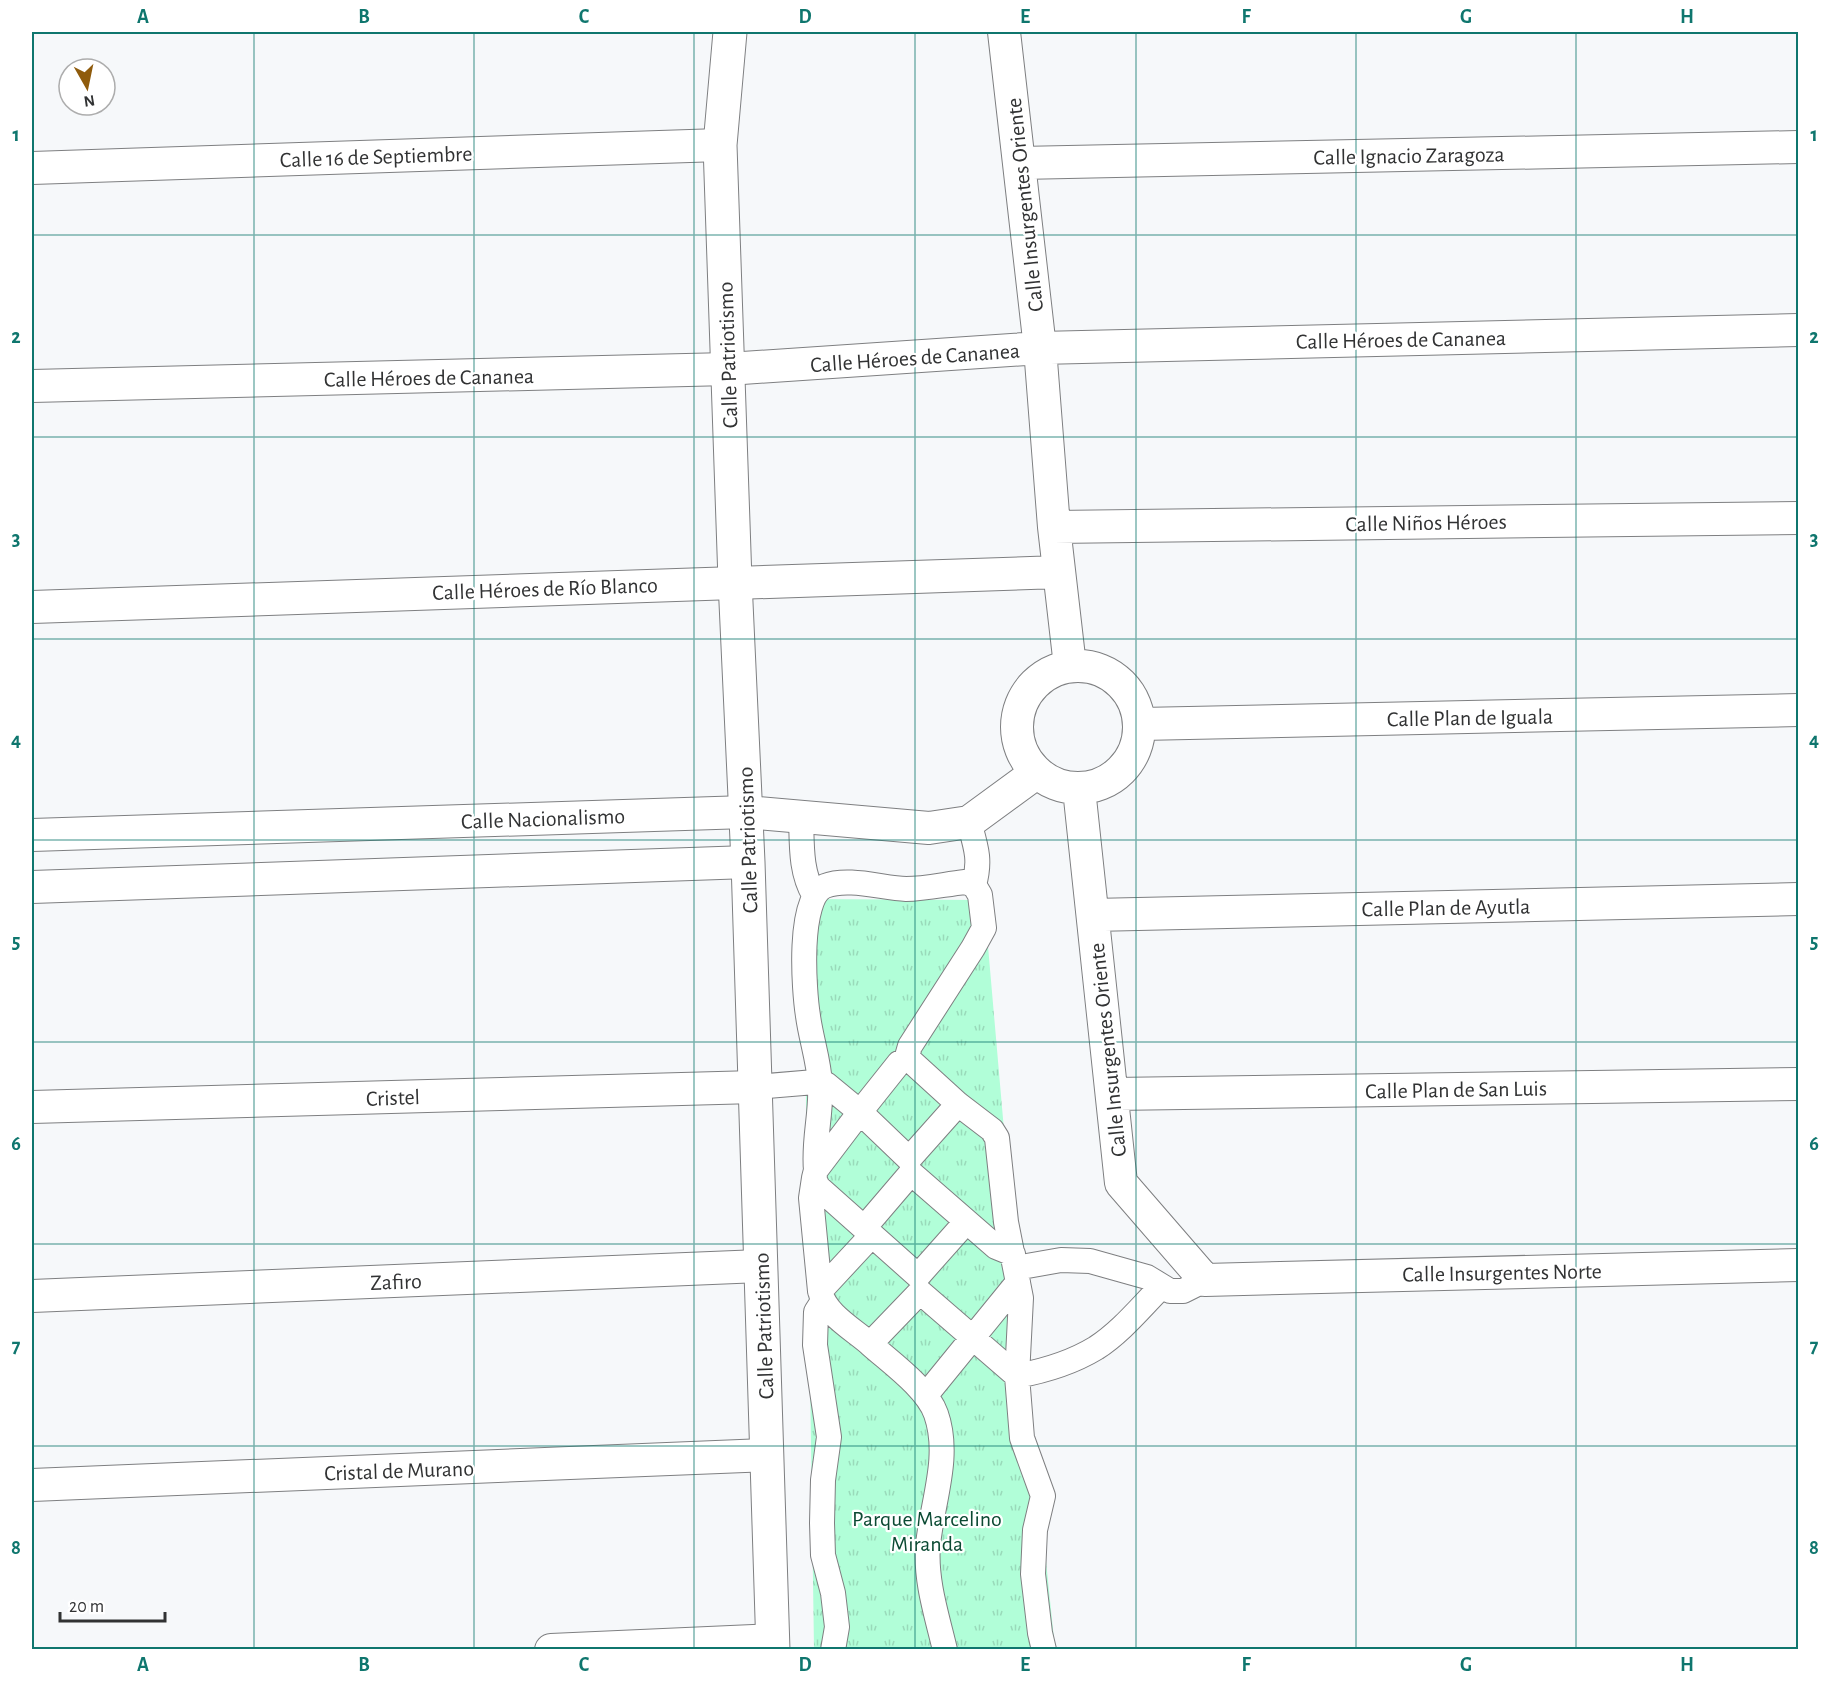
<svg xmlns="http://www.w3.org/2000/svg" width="1830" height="1681" viewBox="0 0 1830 1681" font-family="'Alegreya Sans',sans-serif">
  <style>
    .grass { fill: url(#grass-tufts) }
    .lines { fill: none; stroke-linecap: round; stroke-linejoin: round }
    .pedestrian-casing { stroke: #7e7f81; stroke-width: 26 }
    .minor-casing { stroke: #7e7f81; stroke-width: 34 }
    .tertiary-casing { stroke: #7e7f81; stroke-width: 35 }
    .pedestrian { stroke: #fff; stroke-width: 24 }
    .minor { stroke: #fff; stroke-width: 32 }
    .tertiary { stroke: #fff; stroke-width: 33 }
    .grid { fill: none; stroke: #0f766e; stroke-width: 1.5; stroke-opacity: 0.55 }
    .labels { text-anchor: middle; stroke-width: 4.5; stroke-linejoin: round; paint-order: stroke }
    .street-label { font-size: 22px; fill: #313233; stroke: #fff }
    .park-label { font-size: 22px; fill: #0b4a33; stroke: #fff }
    .neatline { fill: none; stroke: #0f766e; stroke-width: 2 }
    .grid-label { font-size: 20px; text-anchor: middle; font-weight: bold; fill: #0f766e }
  </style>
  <defs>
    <pattern id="grass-tufts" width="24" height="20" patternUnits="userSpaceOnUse" patternTransform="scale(1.5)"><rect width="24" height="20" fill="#b1fed8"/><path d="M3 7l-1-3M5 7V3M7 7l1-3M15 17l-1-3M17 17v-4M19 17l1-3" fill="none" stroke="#99daba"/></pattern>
  </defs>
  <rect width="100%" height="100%" fill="#f6f8fa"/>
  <path class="grass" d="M803 899 984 900 1016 1268 1055 1649H814Z"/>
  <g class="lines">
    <defs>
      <path id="pedestrian" d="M801 816C802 844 800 871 814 895
        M969 822C976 847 981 860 974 885
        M755 1087 815 1082 826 1084 860 1112 899 1063 906 1060 913 1063 958 1104 992 1130 997 1138 1006 1222 1021 1298 1017 1376 1022 1438 1043 1496 1035 1530 1033 1574 1040 1633 1044 1650
        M958 1104 909 1159 860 1112 816 1170 814 1178 818 1187 918 1276 966 1222
        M816 1170C813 1141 822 1112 820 1084 819 1061 811 1039 808 1016 804 991 797 897 825 886 848 877 882 888 906 889 925 889 946 884 965 882L974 885 980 895 984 928 973 948 910 1046 906 1060
        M814 1178 811 1198 820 1291
        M864 1228 911 1173 996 1247 1013 1254
        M872 1235 820 1291C825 1314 853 1329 870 1344L920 1292 1017 1376C1044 1371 1073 1362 1096 1348 1121 1332 1141 1307 1161 1287
        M1016 1268 1061 1260 1090 1261 1147 1277 1170 1291H1183L1205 1280
        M823 1301 816 1312 815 1345 829 1437 823 1480 822 1523 823 1555 833 1593 837 1627 833 1650
        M870 1344C890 1362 927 1388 936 1414 951 1457 932 1502 928 1545 925 1580 937 1616 945 1650
        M926 1395 1018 1282"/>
      <path id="minor" d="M1004 32 1040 348 1054 527 1070 666
        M1020 163 1798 147
        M32 168 720 145
        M32 386 728 369 1040 348 1798 330
        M1054 527 1798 518
        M32 607 1059 572
        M1017 727a61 61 0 1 1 122 0a61 61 0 1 1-122 0Z
        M1141 724 1798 710
        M1079 789 1121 1183 1205 1280 1798 1265
        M32 835 746 812 929 828 969 822 1036 773
        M32 887 748 862
        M1093 915 1798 899
        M1113 1094 1798 1084
        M32 1107 755 1087
        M32 1296 760 1266
        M32 1485 767 1455
        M551 1650 773 1640"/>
      <path id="tertiary" d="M730 32 720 145 735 581 748 862 773 1650"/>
    </defs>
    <use href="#pedestrian" class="pedestrian-casing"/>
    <use href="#minor" class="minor-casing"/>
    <use href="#tertiary" class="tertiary-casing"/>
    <use href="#pedestrian" class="pedestrian"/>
    <use href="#minor" class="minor"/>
    <use href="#tertiary" class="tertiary"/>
  </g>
  <path class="grid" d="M254 32V1650M474 32V1650M694 32V1650M915 32V1650M1136 32V1650M1356 32V1650M1576 32V1650M32 235H1798M32 437H1798M32 639H1798M32 840H1798M32 1042H1798M32 1244H1798M32 1446H1798"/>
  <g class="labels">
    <g class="street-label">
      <text transform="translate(1409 155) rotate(-1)" y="8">Calle Ignacio Zaragoza</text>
      <text transform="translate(376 156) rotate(-2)" y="8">Calle 16 de Septiembre</text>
      <text transform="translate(1024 205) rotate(-96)" y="8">Calle Insurgentes Oriente</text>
      <text transform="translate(1401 339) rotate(-1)" y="8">Calle Héroes de Cananea</text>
      <text transform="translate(727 355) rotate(-92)" y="8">Calle Patriotismo</text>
      <text transform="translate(915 357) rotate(-4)" y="8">Calle Héroes de Cananea</text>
      <text transform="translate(429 377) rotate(-1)" y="8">Calle Héroes de Cananea</text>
      <text transform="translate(1426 522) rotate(-1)" y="8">Calle Niños Héroes</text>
      <text transform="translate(545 588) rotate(-2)" y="8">Calle Héroes de Río Blanco</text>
      <text transform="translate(1470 717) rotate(-1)" y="8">Calle Plan de Iguala</text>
      <text transform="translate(543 818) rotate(-2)" y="8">Calle Nacionalismo</text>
      <text transform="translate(747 840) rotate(-92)" y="8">Calle Patriotismo</text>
      <text transform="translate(1446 907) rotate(-1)" y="8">Calle Plan de Ayutla</text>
      <text transform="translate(1107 1050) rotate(-96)" y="8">Calle Insurgentes Oriente</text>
      <text transform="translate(1456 1089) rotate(-1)" y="8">Calle Plan de San Luis</text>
      <text transform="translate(393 1097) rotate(-2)" y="8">Cristel</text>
      <text transform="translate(1502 1272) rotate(-1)" y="8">Calle Insurgentes Norte</text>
      <text transform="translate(396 1281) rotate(-2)" y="8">Zafiro</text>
      <text transform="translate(763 1326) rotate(-92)" y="8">Calle Patriotismo</text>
      <text transform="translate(399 1470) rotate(-2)" y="8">Cristal de Murano</text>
    </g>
    <g class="park-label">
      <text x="927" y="1526">Parque Marcelino<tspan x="927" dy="25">Miranda</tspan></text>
    </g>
  </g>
  <rect width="1830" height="1681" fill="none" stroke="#ffffff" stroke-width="66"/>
  <g transform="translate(87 87) rotate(171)"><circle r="28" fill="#ffffff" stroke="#adadad" stroke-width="1.5"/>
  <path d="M0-4.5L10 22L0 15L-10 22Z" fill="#8f5b0c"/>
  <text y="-9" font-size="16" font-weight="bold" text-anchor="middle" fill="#313233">N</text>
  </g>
  <path d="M60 1612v9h105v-9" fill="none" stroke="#313233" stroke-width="3"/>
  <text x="69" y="1612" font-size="18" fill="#313233" stroke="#ffffff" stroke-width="4.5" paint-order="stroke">20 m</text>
  <rect x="33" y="33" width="1764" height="1615" class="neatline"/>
  <g class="grid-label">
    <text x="143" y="23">A</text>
    <text x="364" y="23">B</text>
    <text x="584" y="23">C</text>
    <text x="805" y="23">D</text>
    <text x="1025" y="23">E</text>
    <text x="1246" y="23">F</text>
    <text x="1466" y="23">G</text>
    <text x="1687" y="23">H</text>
    <text x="16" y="141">1</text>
    <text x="1814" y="141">1</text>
    <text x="16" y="343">2</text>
    <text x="1814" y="343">2</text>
    <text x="16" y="545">3</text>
    <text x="1814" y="545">3</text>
    <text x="16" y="746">4</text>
    <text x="1814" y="746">4</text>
    <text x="16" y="948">5</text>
    <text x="1814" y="948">5</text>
    <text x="16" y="1150">6</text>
    <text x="1814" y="1150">6</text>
    <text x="16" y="1352">7</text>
    <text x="1814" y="1352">7</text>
    <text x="16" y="1554">8</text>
    <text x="1814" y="1554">8</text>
    <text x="143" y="1671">A</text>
    <text x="364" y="1671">B</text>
    <text x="584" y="1671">C</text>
    <text x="805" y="1671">D</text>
    <text x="1025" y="1671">E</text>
    <text x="1246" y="1671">F</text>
    <text x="1466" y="1671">G</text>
    <text x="1687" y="1671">H</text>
  </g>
</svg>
